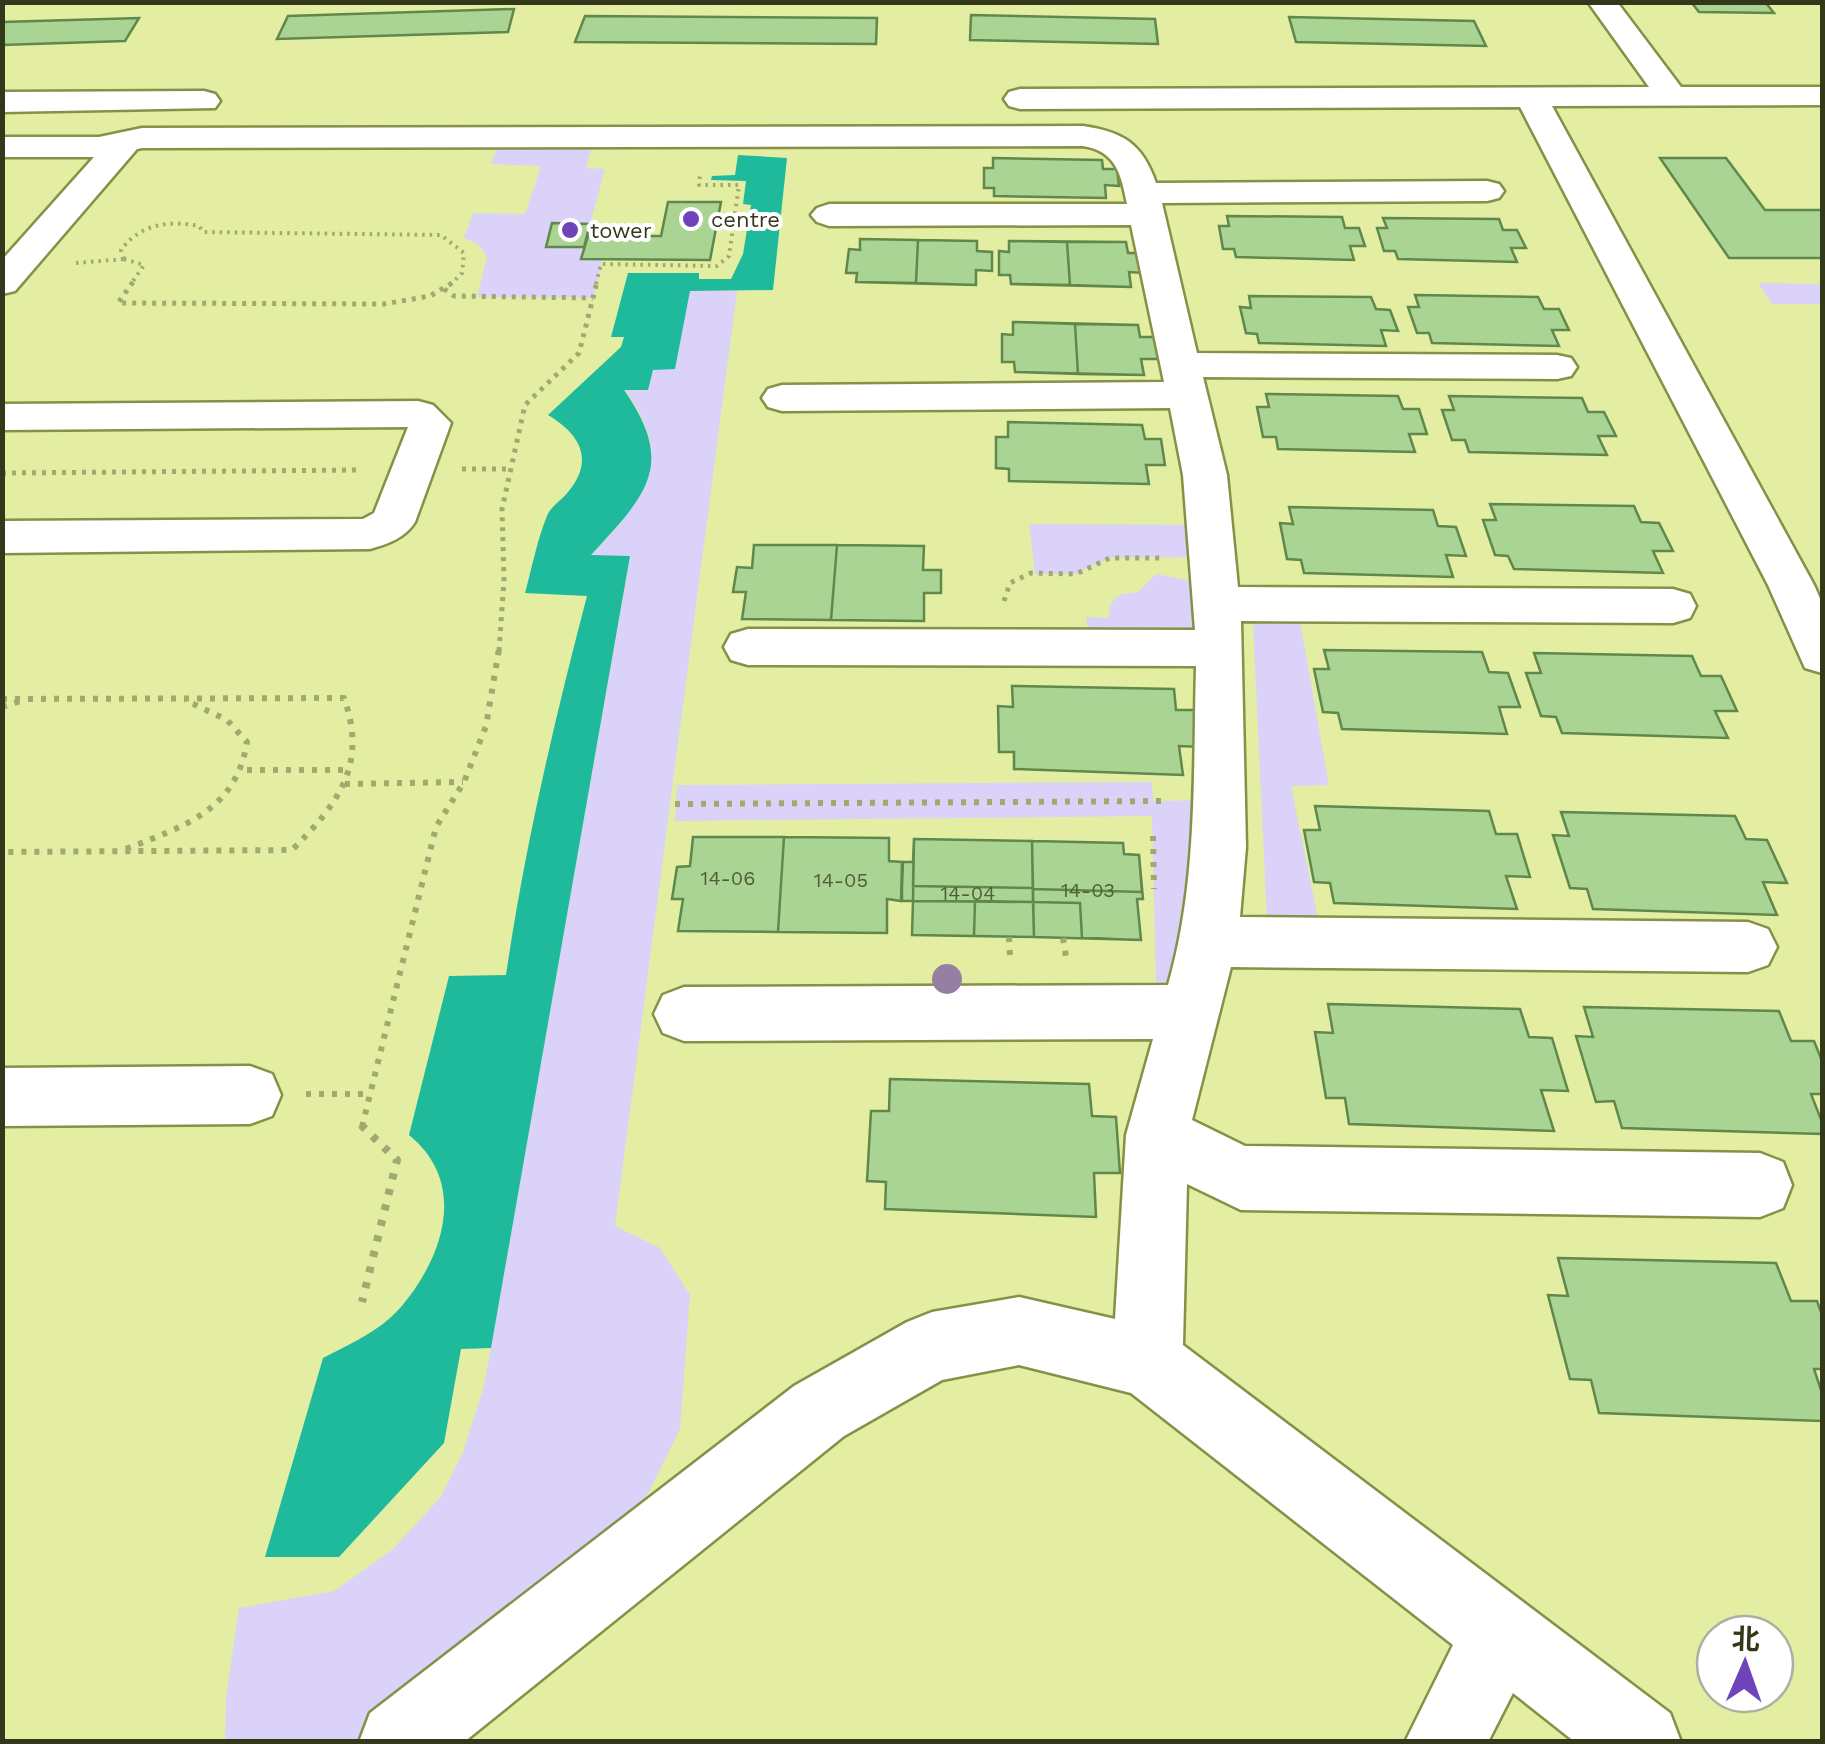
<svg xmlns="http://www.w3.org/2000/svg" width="1825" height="1744" viewBox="0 0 1825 1744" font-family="'Work Sans','Noto Sans SC',sans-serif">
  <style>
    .green { fill: #dad2f8 }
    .water { fill: #1fba9c }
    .building { fill: #a9d494; stroke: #60884b; stroke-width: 2.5 }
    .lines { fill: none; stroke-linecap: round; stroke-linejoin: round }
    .street-casing { stroke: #869047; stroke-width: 5 }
    .path-far3 { stroke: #a1a96f; stroke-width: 4; stroke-dasharray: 2.5 5; stroke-linecap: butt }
    .path-far2 { stroke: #a1a96f; stroke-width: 5; stroke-dasharray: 4 6; stroke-linecap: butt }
    .path-far1 { stroke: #a1a96f; stroke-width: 6; stroke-dasharray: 5 8; stroke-linecap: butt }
    .path { stroke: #a1a96f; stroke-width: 8; stroke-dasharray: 6 10; stroke-linecap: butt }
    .street { fill: #fff; fill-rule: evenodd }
    .tree { fill: #977fa4 }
    .poi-dot { fill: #6e43bb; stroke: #fff; stroke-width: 4 }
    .labels { text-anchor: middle; stroke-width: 8; stroke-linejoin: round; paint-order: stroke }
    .number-label { font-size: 20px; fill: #515f38 }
    .far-poi-label { font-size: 22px; fill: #34381a; stroke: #fff; text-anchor: start }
  </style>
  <rect width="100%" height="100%" fill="#e3eea3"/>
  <path class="green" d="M498 145 592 146 586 168 605 169 590 224 547 247H584L582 259H603L593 298 477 297 487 257 478 244 464 238 473 213 525 214 541 166 491 164Z
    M1758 283 1822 284V304H1772Z
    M689 291H737L615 1226 660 1248 690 1295 680 1429 650 1490 574 1603 399 1741 225 1742 226 1697 239 1608 334 1591 392 1550 440 1498 463 1452 484 1386 630 557 590 556C643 500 678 462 624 389L653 369H675Z
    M1029 524 1210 525 1213 557 1110 558 1076 574H1035Z
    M1156 574 1191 581 1208 631 1090 648 1086 617 1108 618 1111 602 1122 594 1138 592Z
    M1252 604H1297L1329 785 1291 786 1323 943 1268 942Z
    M1152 782 1153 801 1220 800 1197 985 1156 983 1152 816 675 821 677 785Z"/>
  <path class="water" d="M738 155 787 158 773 290 690 291 675 369 653 370 648 390H624C677 466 646 495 591 555L630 556 491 1348 461 1349 444 1443 339 1557H265L323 1358C350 1344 380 1331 401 1307 444 1256 468 1183 409 1135L449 976 506 975C525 846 554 722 587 596L525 593C532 568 537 540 547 516 551 506 561 501 568 492 595 460 580 434 548 415L621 347 624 337H611L628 273H699V279H731L743 254 751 205 743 204 746 181 711 180 712 176 735 175Z"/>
  <path class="building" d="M1691 2H1765L1774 13 1699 12Z
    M514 9 508 32 277 39 288 16Z
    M971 15 1155 19 1158 44 970 40Z
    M585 16 877 18 876 44 575 42Z
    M1289 17 1474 21 1486 46 1296 42Z
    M139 18 125 41 2 45V22Z
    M993 158 1102 160 1103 169H1117L1119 186 1105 185 1106 198 994 196V188H984V168H993Z
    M1660 158H1726L1765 210H1822V258H1729Z
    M668 202H721L710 260 581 259 588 236H661Z
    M1227 216 1342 217 1345 228H1359L1365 246H1350L1354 260 1236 257 1234 249H1223L1219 226H1229Z
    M1383 218 1499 219 1503 230H1517L1526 248H1511L1517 262 1398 259 1395 251H1384L1377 228H1387Z
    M552 223 590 224 584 247H546Z
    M860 239 918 240 916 283 856 282 857 273H846L849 249 860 250Z
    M860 239 977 241V251L992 252V271L976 270V285L856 282 857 273H846L849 249 860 250Z
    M918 240 977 241V251L992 252V271L976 270V285L916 283Z
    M1009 241 1067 242 1070 285 1011 284 1010 275H999V251L1009 252Z
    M1009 241 1126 242 1128 253H1142L1145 273 1129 272 1131 287 1011 284 1010 275H999V251L1009 252Z
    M1067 242H1126L1128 253H1142L1145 273 1129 272 1131 287 1070 285Z
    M1415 295 1538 297 1544 309H1559L1569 330H1552L1559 346 1432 343 1429 333H1417L1408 307H1419Z
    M1249 296 1371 297 1376 309 1390 310 1398 331 1381 330 1386 346 1259 343 1257 334 1246 333 1240 307 1251 308Z
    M1013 322 1075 324 1078 374 1015 372 1014 362H1002V334L1013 335Z
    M1013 322 1138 325 1140 337H1155L1158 359H1141L1144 375 1015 372 1014 362H1002V334L1013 335Z
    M1075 324 1138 325 1140 337H1155L1158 359H1141L1144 375 1078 374Z
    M1266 394 1398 396 1403 409H1419L1427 434H1409L1415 452 1278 449 1276 437H1263L1257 407H1269Z
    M1449 396 1582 398 1588 412H1604L1616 436H1598L1607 455 1469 452 1465 440H1452L1442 410H1454Z
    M1008 422 1142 425 1145 439H1161L1165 465H1146L1149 484 1009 481V469L996 468V437H1008Z
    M1490 504 1634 506 1641 522 1659 523 1673 551H1653L1663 573 1514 569 1508 556 1495 555 1483 520H1496Z
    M1289 507 1433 510 1438 526 1456 527 1466 556 1446 555 1453 577 1304 573 1301 560 1287 559 1280 523 1293 524Z
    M754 545H837L831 620 742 619 746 592H733L737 567 752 568Z
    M754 545H837L831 620 742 619 746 592H733L737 567 752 568Z
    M837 545 924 546 923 570H941V593H924V621L831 620Z
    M837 545 924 546 923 570H941V593H924V621L831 620Z
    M1324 650 1482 652 1489 672 1508 673 1520 707H1499L1507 734 1342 729 1338 713 1323 712 1314 669H1329Z
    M1534 653 1692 656 1701 676H1721L1737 711H1715L1728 738 1562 733 1556 717 1541 716 1526 673H1541Z
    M1012 686 1174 689 1176 710H1196L1201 747 1179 746 1183 775 1014 769V752H999L998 706 1013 707Z
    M1315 806 1489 811 1496 834H1517L1530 877 1506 876 1517 909 1334 903 1330 883 1314 882 1304 830H1320Z
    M1561 812 1735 816 1746 839 1767 840 1787 883 1763 882 1777 915 1593 909 1587 889 1570 888 1553 835 1569 836Z
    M693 837H784L778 932 678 931 683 899H672L677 867 690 866Z
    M784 837 889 838V861L902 862 901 901 887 899V933L778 932Z
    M914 839 1032 841 1034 937 912 935 913 901H902V886L903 862H913Z
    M914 839 1032 841 1033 902 913 901Z
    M914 839 1032 841 1033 888 913 886Z
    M1032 841 1123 843 1124 854 1139 855 1143 899H1137L1141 940 1034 937Z
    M1032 841 1123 843 1124 854 1139 855 1143 899H1137L1141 940 1082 938 1080 903 1033 902Z
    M1032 841 1123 843 1124 854 1139 855 1142 892 1033 889Z
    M975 901 1033 902 1034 937 974 936Z
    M1328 1004 1520 1009 1529 1037 1552 1038 1568 1091 1541 1090 1554 1131 1349 1124 1345 1098H1326L1315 1032 1333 1033Z
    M1584 1007 1779 1011 1791 1041H1814L1822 1061V1094H1811L1822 1122V1134L1622 1128 1614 1101 1596 1102 1576 1036 1593 1037Z
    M890 1079 1089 1084 1092 1116 1116 1117 1120 1173H1094L1096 1217 885 1209 886 1182 867 1181 871 1111H889Z
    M1558 1258 1776 1263 1791 1301H1817L1822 1315V1369H1814L1822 1393V1421L1599 1413 1591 1380 1570 1379 1548 1295 1568 1296Z"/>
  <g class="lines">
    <defs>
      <path id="street" d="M1588 2H1617L1681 87H1822V105L1552 106 1814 585 1822 603V673L1805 668 1768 585 1520 107 1020 109 1009 106 1004 99 1009 92 1020 89 1649 87Z
        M204 91 215 94 220 101 215 108 2 112V92Z
        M1083 126C1123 132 1142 143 1156 183L1487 181 1499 184 1504 191 1499 198 1487 201 1162 203 1197 353 1557 355 1571 358 1577 367 1571 376 1557 379 1203 377 1227 475 1238 587 1673 589 1690 594 1696 606 1690 618 1673 623 1241 621 1246 847 1240 917 1748 922 1768 929 1777 947 1768 965 1748 972 1231 967 1192 1120 1245 1146 1760 1153 1783 1162 1792 1185 1783 1208 1760 1217 1241 1210 1187 1184 1183 1345 1670 1713 1681 1742H1575L1513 1693 1488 1742H1405L1453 1645 1131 1393 1019 1365 942 1380 844 1436 464 1742H359L370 1713 794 1386 907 1322 932 1312 1019 1297 1115 1319 1126 1135 1153 1039 684 1041 663 1033 654 1014 663 995 684 987 1168 985C1198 881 1193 773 1196 666L748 665 731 660 724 647 731 634 748 629 1195 630 1183 475 1170 408 782 411 768 407 762 398 768 389 782 385 1164 382 1131 225 829 226 817 222 811 215 817 208 829 204H1127C1121 174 1116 151 1083 146L142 148 137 149 15 291 2 294V260L94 157H2V137H99L142 128Z
        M418 401 433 405 451 423 415 522C405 538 388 544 370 549L2 553V521L363 519 374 513 408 427 2 430V404Z
        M250 1066 272 1074 281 1095 272 1116 250 1124 2 1126V1068Z"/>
    </defs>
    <use href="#street" class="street-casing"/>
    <path class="path-far3" d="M124 259 144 265 131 284
      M124 259 121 250C140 224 169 220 199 226L203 232 441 235 464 253 462 273 451 284
      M76 263 124 259
      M596 284 601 264 717 266 729 256 739 185H699L700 173"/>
    <path class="path-far2" d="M133 282 118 303 384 304 430 296 454 282
      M444 289 454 296 593 298
      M462 469H511
      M2 473 359 470
      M1004 601 1010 583 1031 573 1076 574 1110 558H1162
      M499 651 504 580 502 509 525 405 579 353 597 282"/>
    <path class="path-far1" d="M2 699 344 698C368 765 338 804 292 850L2 852
      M2 707 20 701
      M247 770H350
      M345 784 463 782
      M675 804 1164 801
      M1153 836 1154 889
      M126 849C184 826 236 811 247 742L227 720 185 700
      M1009 937 1010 956
      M1063 938 1066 957
      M306 1094H368
      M362 1127 436 827 464 782 486 726 499 649"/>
    <path class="path" d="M361 1125 397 1160 362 1302"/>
    <use href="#street" class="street"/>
  </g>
  <circle class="tree" cx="947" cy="979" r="15"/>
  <g class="poi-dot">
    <circle cx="691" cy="219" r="10"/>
    <circle cx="570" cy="230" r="10"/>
  </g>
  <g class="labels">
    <g class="number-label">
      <text x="728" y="885">14-06</text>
      <text x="841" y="887">14-05</text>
      <text x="1088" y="897">14-03</text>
      <text x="968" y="900">14-04</text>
    </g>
    <g class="far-poi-label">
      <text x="711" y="227">centre</text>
      <text x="590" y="238">tower</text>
    </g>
  </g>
  <rect width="1825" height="1744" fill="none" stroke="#34381a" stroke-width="10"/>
  <g transform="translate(1745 1664) rotate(2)"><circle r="48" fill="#ffffff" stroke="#aeafa3" stroke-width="2.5"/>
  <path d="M0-8L18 38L0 25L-18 38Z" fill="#6e43bb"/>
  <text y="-15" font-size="28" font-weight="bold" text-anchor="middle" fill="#34381a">北</text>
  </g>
</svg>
